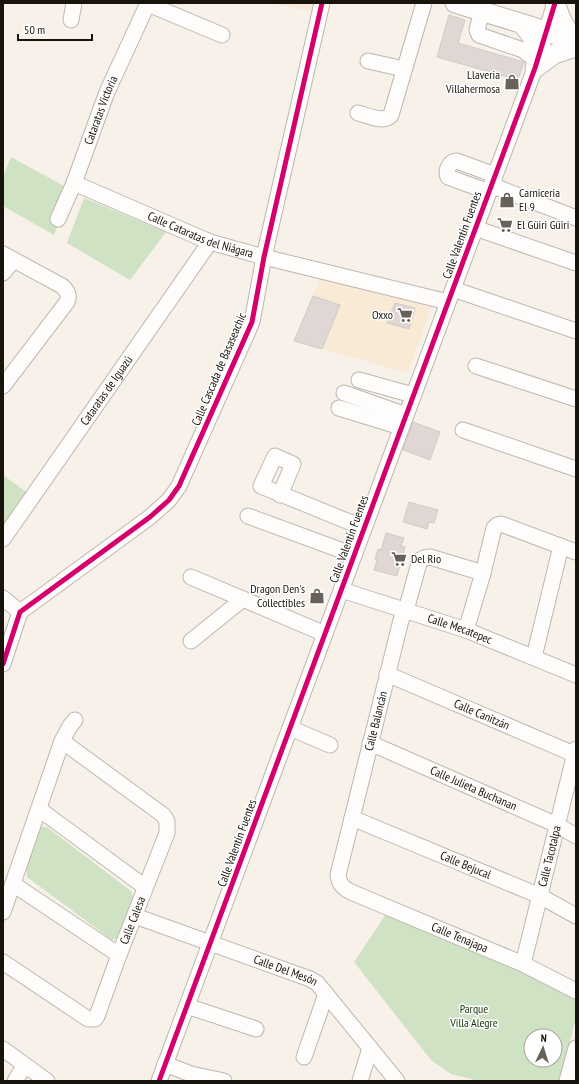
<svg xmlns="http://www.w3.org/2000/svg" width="579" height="1084" viewBox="0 0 579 1084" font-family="'PT Sans Narrow',sans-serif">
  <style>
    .built { fill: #f9ead6 }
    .green { fill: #cfe2c3; fill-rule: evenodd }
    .building { fill: #e0d7d4; stroke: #d3cac7 }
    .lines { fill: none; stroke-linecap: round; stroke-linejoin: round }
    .minor-casing { stroke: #bdb7af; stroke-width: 17 }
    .major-casing { stroke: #bdb7af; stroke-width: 21 }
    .minor { stroke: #fefdfc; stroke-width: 15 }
    .major { stroke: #fefdfc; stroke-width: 19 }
    .cycleway-casing { stroke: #fff; stroke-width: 8 }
    .cycleway { stroke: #d6006c; stroke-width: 5 }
    .labels { text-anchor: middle; stroke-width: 3; stroke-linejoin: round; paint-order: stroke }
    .poi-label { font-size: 12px; fill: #19140b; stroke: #fff; text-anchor: end }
    .street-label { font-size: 12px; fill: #19140b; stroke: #fff }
    .park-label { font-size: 12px; fill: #143309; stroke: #fff }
  </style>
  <rect width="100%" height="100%" fill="#f7f1ea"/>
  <path class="built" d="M276 3H313L312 12 276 4Z
    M320 279 432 307 408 373 294 341Z"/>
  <path class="green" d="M11 157 73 191 54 235 3 206V177Z
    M84 198 166 232 130 280 67 243Z
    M3 475 29 494 5 527 3 524Z
    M41 827H47L131 891 133 898 119 938 112 940 27 877 26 868Z
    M386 914 576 995V1017L561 1081H479L451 1074 431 1060 354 962ZM531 1036H555V1060H531Z"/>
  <path class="building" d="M449 15 465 20 458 43 524 62 518 80 437 57Z
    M313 296 340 305 322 349 294 341Z
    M395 303 415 308 409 329 387 323Z
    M413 422 440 432 430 460 403 450Z
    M409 502 438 510 434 523 429 522 427 529 403 522Z
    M386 533 404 538 401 546 405 547 397 576 374 570 377 560 375 559 378 549 381 550Z"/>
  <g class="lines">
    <defs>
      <g id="minor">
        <path d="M148 4 222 35"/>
        <path d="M482 11 477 30 479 35 523 50 537 61"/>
        <path d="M71 20 74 3"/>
        <path d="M368 61 404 69"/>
        <path d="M358 113C367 115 383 124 391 115L424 3"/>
        <path id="s1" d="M74 183 210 242 264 257 448 302"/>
        <path d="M491 185 576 218"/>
        <path d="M489 192 448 177C445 170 450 161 457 161L495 175"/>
        <path id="s2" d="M58 219 74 183 107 92 148 3"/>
        <path d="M475 228 576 263"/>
        <path d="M3 254 62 286C67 290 70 296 67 302L3 386"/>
        <path d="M3 273 14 260"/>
        <path d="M453 289 576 331"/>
        <path d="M476 366 576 399"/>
        <path d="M359 380 413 395"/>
        <path d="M344 393 406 415"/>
        <path d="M339 408 401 427"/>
        <path d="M463 430 576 469"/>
        <path d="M280 495 293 464 275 456 261 486 364 528"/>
        <path d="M248 516 354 555"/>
        <path id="s3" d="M3 539 210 242"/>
        <path id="s4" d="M483 573 430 557 424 558 420 560 406 610 401 620 338 875C339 884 343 888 351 892L523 964 576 991"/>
        <path d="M191 577 325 634"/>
        <path id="s5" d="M342 588 348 592 466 630 576 675"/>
        <path d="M3 598 20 612"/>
        <path d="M466 630 483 573 494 528 497 525 501 524 576 552"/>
        <path d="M191 641 243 599"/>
        <path d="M534 657 561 546"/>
        <path d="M3 664 20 612 150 517 169 500 179 486 252 322 264 257 322 3"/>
        <path id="s6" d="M387 674 576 755"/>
        <path d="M290 728 330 745"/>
        <path id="s7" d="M370 743 557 825 576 836"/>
        <path d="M39 809 145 887"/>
        <path id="s8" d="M352 818 540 896 576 916"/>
        <path d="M13 884 119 955"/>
        <path d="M3 912 62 741 70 726 75 720"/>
        <path id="s9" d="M135 916 310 979 317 983 397 1081"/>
        <path id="s10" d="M3 962 88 1019H95L97 1016 119 955 167 833V821L163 815 62 741"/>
        <path id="s11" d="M523 964 576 749"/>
        <path d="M187 1006 256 1029"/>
        <path d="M3 1049 47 1081"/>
        <path d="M304 1057 326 994"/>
        <path d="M165 1064 191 1074 224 1081"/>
        <path d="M15 1081 24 1066"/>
        <path d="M159 1081 535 68 555 3"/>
        <path d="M360 1081 370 1048"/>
        <path d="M567 1081 576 1048"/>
      </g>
      <path id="major" d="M455 3 546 31 576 43
        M555 3C560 17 565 30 576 40
        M522 24C533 36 536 42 537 59
        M535 68 554 54 576 47"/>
    </defs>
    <use href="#minor" class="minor-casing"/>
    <use href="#major" class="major-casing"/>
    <use href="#minor" class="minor"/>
    <use href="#major" class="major"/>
    <defs>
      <path id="cycleway" d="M3 664 20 612 150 517 169 500 179 486 252 322 264 257 322 3
        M159 1081 535 68 555 3"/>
    </defs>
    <use href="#cycleway" class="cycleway-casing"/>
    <use href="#cycleway" class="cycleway"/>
  </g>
  <defs>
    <symbol id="shop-bare" viewBox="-9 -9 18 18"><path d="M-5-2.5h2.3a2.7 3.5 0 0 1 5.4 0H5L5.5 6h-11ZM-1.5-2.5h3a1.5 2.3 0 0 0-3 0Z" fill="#676159" stroke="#fff" stroke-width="2.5" paint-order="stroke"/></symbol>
    <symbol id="supermarket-bare" viewBox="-9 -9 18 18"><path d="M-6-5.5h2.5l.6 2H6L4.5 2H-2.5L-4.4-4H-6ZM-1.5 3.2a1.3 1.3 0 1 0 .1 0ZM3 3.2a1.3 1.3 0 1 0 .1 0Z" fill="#676159" stroke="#fff" stroke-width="2.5" paint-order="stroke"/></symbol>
  </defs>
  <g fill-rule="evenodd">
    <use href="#shop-bare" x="501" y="71" width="22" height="22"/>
    <use href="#shop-bare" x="496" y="189" width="22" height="22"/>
    <use href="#supermarket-bare" x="494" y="214" width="22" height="22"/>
    <use href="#supermarket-bare" x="394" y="304" width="22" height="22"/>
    <use href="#supermarket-bare" x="388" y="548" width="22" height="22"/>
    <use href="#shop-bare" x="306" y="585" width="22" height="22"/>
  </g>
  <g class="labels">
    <g class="poi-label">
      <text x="500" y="79">Llaveria<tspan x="500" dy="14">Villahermosa</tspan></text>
      <text x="519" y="197" text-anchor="start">Carniceria<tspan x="519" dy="14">El 9</tspan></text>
      <text x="517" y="229" text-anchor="start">El Güiri Güiri</text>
      <text x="393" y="319">Oxxo</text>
      <text x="411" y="563" text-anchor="start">Del Rio</text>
      <text x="305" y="593">Dragon Den's<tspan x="305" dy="14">Collectibles</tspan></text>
    </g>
    <g class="street-label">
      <text dy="4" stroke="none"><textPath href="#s2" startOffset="117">Cataratas Victoria</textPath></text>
      <text dy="4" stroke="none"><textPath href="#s1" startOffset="137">Calle Cataratas del Niágara</textPath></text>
      <text transform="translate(462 235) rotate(-70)" y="4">Calle Valentín Fuentes</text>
      <text transform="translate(219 369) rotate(-67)" y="4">Calle Cascada de Basaseachic</text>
      <text dy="4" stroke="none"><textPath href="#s3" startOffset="181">Cataratas de Iguazú</textPath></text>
      <text transform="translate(349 539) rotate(-70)" y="4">Calle Valentín Fuentes</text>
      <text dy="4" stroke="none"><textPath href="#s5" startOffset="125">Calle Mecatepec</textPath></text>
      <text dy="4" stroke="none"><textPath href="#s6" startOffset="103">Calle Canitzán</textPath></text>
      <text transform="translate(376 721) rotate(-76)" y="4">Calle Balancán</text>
      <text dy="4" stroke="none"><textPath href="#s7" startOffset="113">Calle Julieta Buchanan</textPath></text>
      <text transform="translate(237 843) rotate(-70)" y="4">Calle Valentín Fuentes</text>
      <text dy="4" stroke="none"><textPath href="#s11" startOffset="111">Calle Tacotalpa</textPath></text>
      <text dy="4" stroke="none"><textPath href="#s8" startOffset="123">Calle Bejucal</textPath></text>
      <text dy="4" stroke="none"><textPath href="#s10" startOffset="215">Calle Calesa</textPath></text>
      <text dy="4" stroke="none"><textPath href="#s4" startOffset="532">Calle Tenajapa</textPath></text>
      <text dy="4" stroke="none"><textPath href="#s9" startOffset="160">Calle Del Mesón</textPath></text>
    </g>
    <g class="park-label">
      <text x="474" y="1013">Parque<tspan x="474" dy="14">Villa Alegre</tspan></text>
    </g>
  </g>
  <rect width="579" height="1084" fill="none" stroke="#19140b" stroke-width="8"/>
  <g transform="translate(543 1048) rotate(4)"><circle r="19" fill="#ffffff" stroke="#a3a19d"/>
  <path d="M0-3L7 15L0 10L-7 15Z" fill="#676159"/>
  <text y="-6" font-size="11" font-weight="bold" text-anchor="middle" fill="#19140b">N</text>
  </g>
  <path d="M18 34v6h74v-6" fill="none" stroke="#19140b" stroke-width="2"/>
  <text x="24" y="34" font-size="12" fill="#19140b" stroke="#ffffff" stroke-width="3" paint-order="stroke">50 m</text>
</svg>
